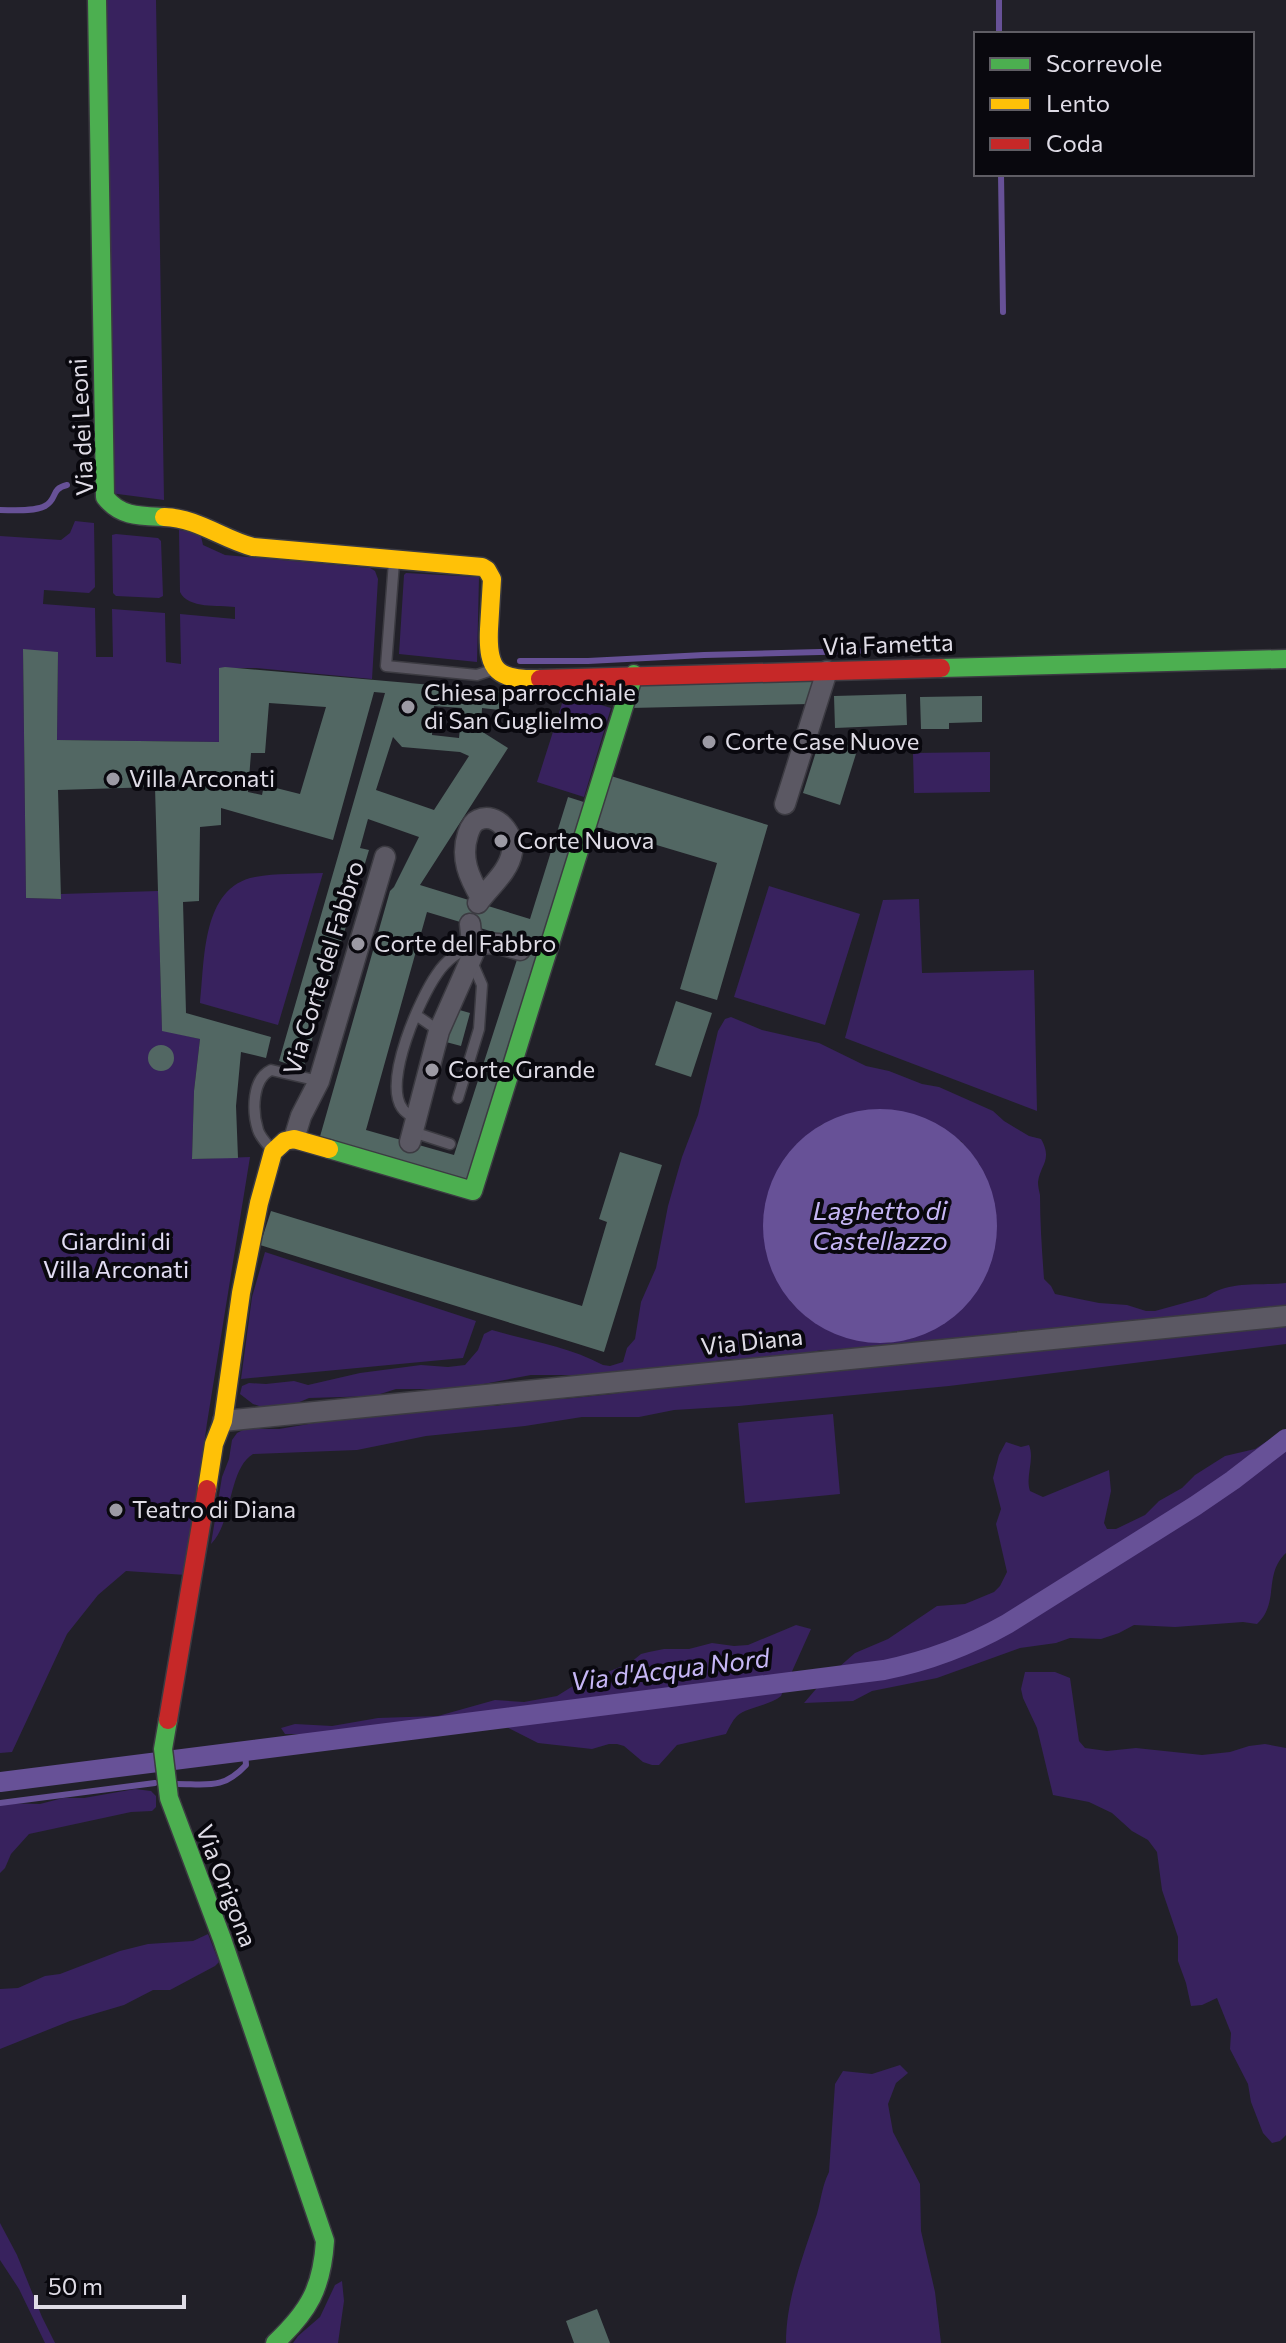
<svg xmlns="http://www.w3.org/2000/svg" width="1286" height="2343" viewBox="0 0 1286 2343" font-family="Commissioner,sans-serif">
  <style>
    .green { fill: #38225e; fill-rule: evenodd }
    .water { fill: #675197 }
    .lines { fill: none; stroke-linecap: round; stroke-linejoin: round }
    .stream { stroke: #675197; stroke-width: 6 }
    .canal { stroke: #675197; stroke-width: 20 }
    .building { fill: #526763; fill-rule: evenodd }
    .lane-casing { stroke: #3c3b42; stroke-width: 13 }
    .street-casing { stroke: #3c3b42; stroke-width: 23 }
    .fast-casing { stroke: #3c3b42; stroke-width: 21 }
    .slow-casing { stroke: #3c3b42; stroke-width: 21 }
    .jam-casing { stroke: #3c3b42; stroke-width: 21 }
    .lane { stroke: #5b5863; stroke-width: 10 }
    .street { stroke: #5b5863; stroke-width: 20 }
    .fast { stroke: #4caf50; stroke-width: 18 }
    .slow { stroke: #ffc107; stroke-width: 18 }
    .jam { stroke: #c62828; stroke-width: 18 }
    .poi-dot { fill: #9c9aa4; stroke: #09080e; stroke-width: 3 }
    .labels { text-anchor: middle; stroke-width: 8; stroke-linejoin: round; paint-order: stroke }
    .street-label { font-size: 24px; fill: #dfdce6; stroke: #09080e }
    .poi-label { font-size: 24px; fill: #dfdce6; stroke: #09080e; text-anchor: start }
    .park-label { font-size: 24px; fill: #e2ddf3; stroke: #09080e }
    .water-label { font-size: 26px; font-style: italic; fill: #c6b6f5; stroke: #09080e }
  </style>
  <rect width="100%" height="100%" fill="#212028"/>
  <path class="green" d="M103 0H156L164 500 110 493Z
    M75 521 94 523 95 587 89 593 44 590 43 604 95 608 96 657H113L112 609 165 613 166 662 181 664 180 614 235 619V607C219 605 188 609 180 592L179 530 200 532 203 545 225 555 370 568 375 571 378 579 372 679 256 668H219V742L57 740 58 653 23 650 26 898 60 899 61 894 158 891 162 1030 200 1039 194 1091 192 1159 250 1157 207 1423 186 1575 126 1571 98 1595 67 1634 12 1752 0 1753V536L61 540 70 533Z
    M116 534 158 538 161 541 163 596 159 598 116 596 113 593 112 535Z
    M406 573 479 577 477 662 399 654 404 575Z
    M565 694 611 708 584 797 537 782Z
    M990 752V792L914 793 913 753Z
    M323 873 278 1025 200 1003C205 961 201 887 255 877 276 873 300 874 323 873Z
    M769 886 860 914 825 1025 734 997Z
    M919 899 922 973 1034 970 1037 1111 845 1038 883 900Z
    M731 1017 762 1030 819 1043 866 1066 889 1071 922 1084 939 1087 993 1111 1004 1121 1029 1136 1041 1139C1053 1160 1040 1165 1038 1182 1038 1186 1039 1191 1040 1195 1040 1223 1042 1251 1044 1279L1051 1286 1055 1294 1099 1303 1127 1305 1146 1311H1155L1206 1297C1229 1280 1259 1286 1286 1283V1313L1061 1331 1025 1330 876 1351 822 1350 757 1362 730 1359 602 1377 588 1375H531L457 1389H396L374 1396 309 1398 295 1404 265 1408 253 1404 240 1394 242 1386 249 1383 266 1384 294 1381 308 1385 360 1373 421 1365 448 1367 465 1365 478 1350 484 1334 492 1330C529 1341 568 1346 603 1365L610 1366 623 1362 627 1348 635 1339 641 1302 656 1268 668 1206 682 1157 698 1115 718 1031 725 1019ZM855 1112 961 1141 980 1165 914 1338 888 1343 860 1341 832 1332 808 1318 791 1302 766 1252 764 1223 768 1193 797 1144 821 1125Z
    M265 1252 476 1321 463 1358 241 1379 252 1297Z
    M1286 1327V1344L949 1386 739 1406 674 1410 639 1417H582L525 1426 426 1436 357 1450 253 1454C228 1469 233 1522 211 1544L222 1477 229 1459 232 1440 237 1433 245 1429H279L362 1415 452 1406H496L536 1399H563L613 1394 673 1383 828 1371 902 1362 937 1361Z
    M833 1414 840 1494 745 1503 738 1423Z
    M1286 1429V1553C1263 1574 1280 1603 1257 1624L1243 1622 1175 1627 1134 1625 1119 1633 1101 1639 1070 1638 1056 1643 1020 1648 937 1678 872 1691 853 1701 804 1703 822 1682 855 1653 888 1639 937 1606 965 1604 994 1592 1000 1586 1007 1572 996 1524 1001 1509 993 1478 999 1455 1006 1442 1021 1447 1029 1445C1035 1460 1025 1476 1030 1491L1043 1497 1109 1470 1111 1491 1104 1523 1107 1529H1116L1145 1515 1159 1501 1182 1488 1195 1475 1225 1456 1255 1449Z
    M796 1625 811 1629 781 1696C769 1706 747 1707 737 1716 732 1721 729 1728 726 1734L677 1745 659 1765H652L643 1762 624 1746 617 1744H609L592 1749 538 1743 491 1719 473 1716 326 1734H285L281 1728 295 1724 332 1726 378 1718 438 1716 495 1700 524 1702 557 1696 573 1686 630 1663 641 1654 649 1652 664 1649H689L712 1643 734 1646 748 1645Z
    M1025 1672H1055L1070 1678 1079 1741 1085 1748 1107 1751 1136 1748 1202 1755 1230 1752 1249 1746 1265 1744 1286 1748V2135L1280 2141 1272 2143 1263 2133 1251 2102 1248 2084 1230 2049 1231 2033 1217 1998 1202 2005 1191 2006 1186 1983 1178 1961V1937L1162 1890 1157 1852 1148 1840 1132 1831 1112 1813 1089 1802 1053 1795 1037 1728 1023 1698 1021 1689Z
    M135 1789 151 1791 156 1796V1807L152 1811 131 1812 29 1834 11 1854 5 1868 0 1873V1803L40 1804 63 1798H84Z
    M208 1934 219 1962 215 1966 170 1990H153L124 2005 70 2021 0 2049V1989L18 1988 45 1976 60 1974 120 1951 148 1944 193 1941Z
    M900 2065 908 2073 896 2083 888 2104 893 2132 920 2184 921 2231 935 2292 941 2343H786C786 2299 803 2256 817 2214 821 2200 822 2186 829 2172L835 2084 843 2071 872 2074Z
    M0 2223 17 2255 42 2317 55 2343H45L19 2289 0 2260Z
    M342 2281 344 2301 338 2343H293L298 2336 320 2317 335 2285Z"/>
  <path class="water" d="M763 1226a117 117 0 1 1 234 0a117 117 0 1 1-234 0Z"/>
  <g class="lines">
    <path class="stream" d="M999 0V34
      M1001 174 1003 312
      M0 510C13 510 34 512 45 506 58 499 50 489 67 485
      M520 661H588L704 655 859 651
      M176 1784C207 1784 223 1790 246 1765L245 1751
      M0 1803 155 1783"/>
    <path class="canal" d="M0 1782 884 1670C928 1661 968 1646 1007 1624L1195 1506 1233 1480 1286 1439"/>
  </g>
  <path class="building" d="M23 649 58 652 57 740 219 742V668L225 667 501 691 499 710 482 708 481 731 508 748 420 885 530 919 568 797 590 804 468 1183 319 1140 390 891 394 887 419 837 368 819 360 848 369 850 303 1069 279 1061 385 693 374 692 333 840 221 808V825L200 827 199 901 183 902 186 1013 271 1037 266 1058 241 1052 236 1106 238 1158 192 1159 194 1091 200 1039 162 1031 155 787 58 790 61 899 26 898ZM269 703 326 707 300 794 264 785 262 795 248 792 251 753H265ZM434 706 462 708 459 738 432 735ZM393 737 402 747 460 752 469 756 434 810 376 790ZM201 771H216V784H201ZM427 912 523 941 454 1155 366 1130Z
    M817 679 810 704 630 708 637 684Z
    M906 694 907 725 835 728 834 696Z
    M982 696V722L949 723V729H921L920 697Z
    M820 739 860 741 840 805 803 793Z
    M611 776 768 825 717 1000 680 989 717 863 596 827Z
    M676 1001 712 1013 691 1077 655 1065Z
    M456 1009 470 1013 461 1046 446 1042Z
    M148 1058a13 13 0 1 1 26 0a13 13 0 1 1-26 0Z
    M620 1152 662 1165 604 1352 260 1245 271 1211 582 1306 607 1222 599 1219Z
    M597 2309 610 2343H574L566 2321Z"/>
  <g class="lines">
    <defs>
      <path id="lane" d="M394 562 386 666 477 675 492 670
        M416 1015 439 1031
        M458 1098 479 1029 482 985 472 962
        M416 1120C412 1116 405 1113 402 1108 383 1081 420 998 437 974 446 960 461 950 476 944
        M413 1132 450 1144
        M273 1151C268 1145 260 1137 258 1130 252 1111 252 1079 271 1070L319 1081"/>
      <path id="street" d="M785 804 827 671
        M478 903C489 887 509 872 512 852 515 835 497 811 478 820 473 822 470 828 468 834 460 858 469 877 481 898
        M470 924 471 934 478 943
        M294 1139 301 1116 319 1081 385 857
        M410 1142 439 1031 478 943 499 944 520 950
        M223 1421 1286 1316"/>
      <path id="fast" d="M97 0 105 497C120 517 141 516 164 517
        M941 668 1286 659
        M329 1149 473 1191 634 674
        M168 1720 163 1749 169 1798 222 1939 325 2241C322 2288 309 2311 275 2343"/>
      <path id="slow" d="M164 517C198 518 222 539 253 547L482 567 487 570 492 579C491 596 490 612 489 629 487 672 498 680 540 679
        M207 1489 214 1444 223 1421 241 1293 259 1203 273 1152 285 1141 294 1139 329 1149"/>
      <path id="jam" d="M540 679 941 668
        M168 1720 207 1489"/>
    </defs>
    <use href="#lane" class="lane-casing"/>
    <use href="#street" class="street-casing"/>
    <use href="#fast" class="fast-casing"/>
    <use href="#slow" class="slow-casing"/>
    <use href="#jam" class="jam-casing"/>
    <use href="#lane" class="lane"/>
    <use href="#street" class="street"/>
    <use href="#fast" class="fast"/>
    <use href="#slow" class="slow"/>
    <use href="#jam" class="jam"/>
  </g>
  <g class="poi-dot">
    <circle cx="408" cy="707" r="8"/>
    <circle cx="709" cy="742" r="8"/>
    <circle cx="113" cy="779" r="8"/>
    <circle cx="501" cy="841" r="8"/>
    <circle cx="358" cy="944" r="8"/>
    <circle cx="432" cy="1070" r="8"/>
    <circle cx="116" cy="1510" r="8"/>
  </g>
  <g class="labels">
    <g class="street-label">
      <text transform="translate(82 427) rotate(-93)" y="8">Via dei Leoni</text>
      <text transform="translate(888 645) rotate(-2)" y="8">Via Fametta</text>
      <text transform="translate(324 968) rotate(-73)" y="8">Via Corte del Fabbro</text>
      <text transform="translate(752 1342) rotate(-6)" y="8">Via Diana</text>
      <text transform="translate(226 1886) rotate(69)" y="8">Via Origona</text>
    </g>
    <g class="poi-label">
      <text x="424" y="701">Chiesa parrocchiale<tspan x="424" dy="28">di San Guglielmo</tspan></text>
      <text x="725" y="750">Corte Case Nuove</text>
      <text x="129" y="787">Villa Arconati</text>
      <text x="517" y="849">Corte Nuova</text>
      <text x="374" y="952">Corte del Fabbro</text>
      <text x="448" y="1078">Corte Grande</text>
      <text x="132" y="1518">Teatro di Diana</text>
    </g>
    <g class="park-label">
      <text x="116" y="1250">Giardini di<tspan x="116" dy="28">Villa Arconati</tspan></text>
    </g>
    <g class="water-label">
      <text x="880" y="1220">Laghetto di<tspan x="880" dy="30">Castellazzo</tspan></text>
      <text transform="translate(670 1670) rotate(-7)" y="9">Via d'Acqua Nord</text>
    </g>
  </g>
  <rect x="974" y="32" width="280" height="144" fill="#09080e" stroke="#5f5d64" stroke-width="2"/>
  <rect x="990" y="58" width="40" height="12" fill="#4caf50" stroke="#5f5d64" stroke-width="2"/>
  <text x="1046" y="72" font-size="24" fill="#dfdce6">Scorrevole</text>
  <rect x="990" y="98" width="40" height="12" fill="#ffc107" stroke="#5f5d64" stroke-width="2"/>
  <text x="1046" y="112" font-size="24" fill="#dfdce6">Lento</text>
  <rect x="990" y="138" width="40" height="12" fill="#c62828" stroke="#5f5d64" stroke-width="2"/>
  <text x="1046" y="152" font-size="24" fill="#dfdce6">Coda</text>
  <path d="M36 2295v12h148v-12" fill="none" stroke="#dfdce6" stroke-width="4"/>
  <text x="48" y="2295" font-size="24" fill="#dfdce6" stroke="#09080e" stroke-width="6" paint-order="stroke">50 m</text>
</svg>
